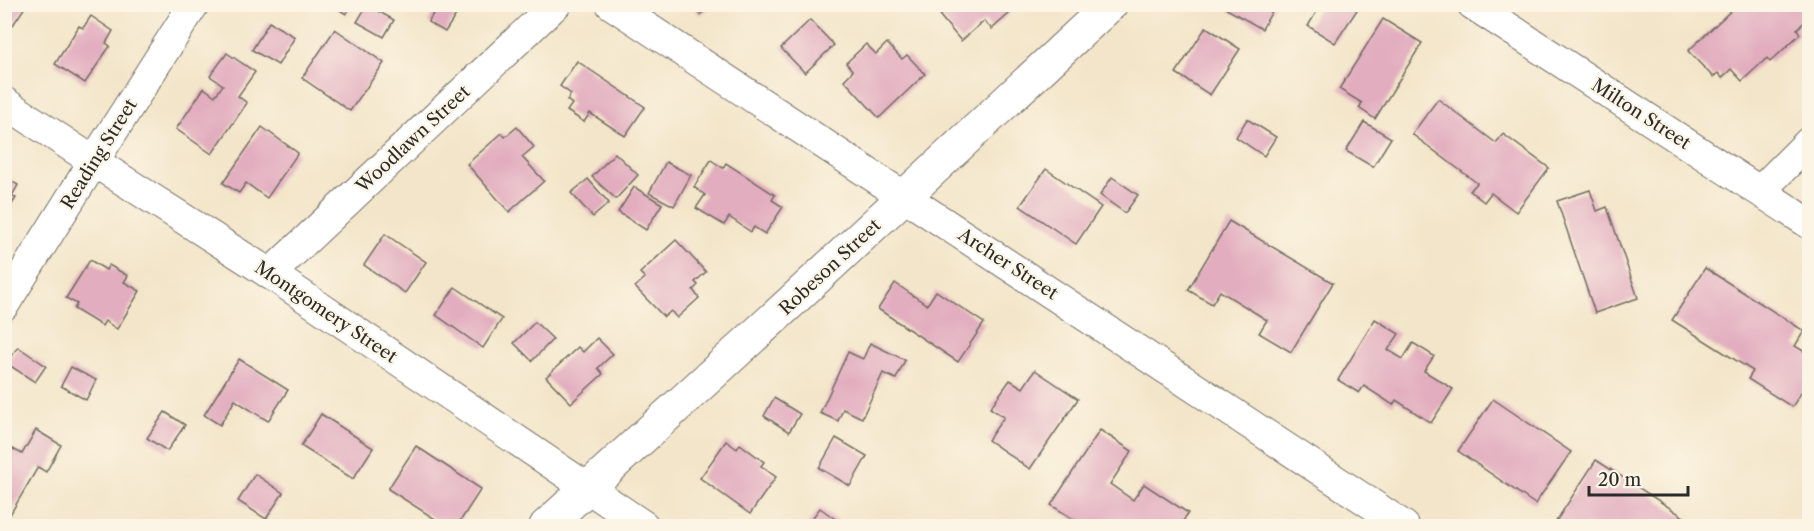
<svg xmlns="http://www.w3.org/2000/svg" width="1814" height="531" font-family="'Libre Caslon Text',serif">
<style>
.building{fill:#e2adbf}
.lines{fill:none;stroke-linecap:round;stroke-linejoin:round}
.minor-casing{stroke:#716c62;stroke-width:32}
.secondary-casing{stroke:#716c62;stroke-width:35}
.minor{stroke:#fff;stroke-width:30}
.secondary{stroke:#fff;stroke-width:33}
.labels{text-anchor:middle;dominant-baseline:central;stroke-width:4.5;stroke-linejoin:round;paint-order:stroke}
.street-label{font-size:18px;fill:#2b2b2b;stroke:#fcf5e5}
</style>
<rect width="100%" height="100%" fill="#fcf5e5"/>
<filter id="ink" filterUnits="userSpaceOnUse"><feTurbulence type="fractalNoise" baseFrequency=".0167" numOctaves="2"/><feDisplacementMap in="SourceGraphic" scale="12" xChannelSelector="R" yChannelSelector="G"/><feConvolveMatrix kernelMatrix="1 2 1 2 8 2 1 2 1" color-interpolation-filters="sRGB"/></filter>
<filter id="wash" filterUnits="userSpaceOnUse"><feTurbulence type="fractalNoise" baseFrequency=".008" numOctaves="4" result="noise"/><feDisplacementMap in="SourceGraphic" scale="24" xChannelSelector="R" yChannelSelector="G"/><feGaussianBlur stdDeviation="1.35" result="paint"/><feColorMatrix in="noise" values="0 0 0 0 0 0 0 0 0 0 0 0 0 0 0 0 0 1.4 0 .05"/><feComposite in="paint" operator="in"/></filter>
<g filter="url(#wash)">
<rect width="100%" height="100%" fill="#f3e5c9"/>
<g id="blocks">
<g class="building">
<path d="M4,4H27L13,25L4,19Z"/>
<path d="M330,4H352L346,14Z"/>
<path d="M418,4H463L445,32L428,22L433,14Z"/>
<path d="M691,4H712L700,15Z"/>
<path d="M963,4H1020L992,29L984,21L961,41L940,16L952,5L956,10Z"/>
<path d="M1225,4H1276L1262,29L1223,7Z"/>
<path d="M1321,4H1349L1357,10L1335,43L1308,26Z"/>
<path d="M1738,4H1810V17L1797,29L1800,34L1770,62L1767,58L1742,81L1731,69L1722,78L1718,73L1713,77L1688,51Z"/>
<path d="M367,5L394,20L384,37L357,22Z"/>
<path d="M91,16L113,31L106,43L110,46L85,83L55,64L79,26L83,28Z"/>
<path d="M1383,19L1422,43L1375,119L1359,108L1362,103L1339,89Z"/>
<path d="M810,20L834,45L805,73L781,48Z"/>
<path d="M269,22L295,37L278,65L252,50Z"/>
<path d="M1206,27L1240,49L1210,95L1176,73Z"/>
<path d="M335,29L384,63L350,111L302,78Z"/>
<path d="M887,43L902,59L907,55L925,74L879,118L844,80L853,71L846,63L866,44L876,54Z"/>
<path d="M227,53L255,72L238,96L247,103L212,154L176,129L204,88L215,96L223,85L210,76Z"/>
<path d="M577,61L645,107L625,136L590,113L584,122L567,111L572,104L567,100L571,94L560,86Z"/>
<path d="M1438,99L1496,143L1503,134L1549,168L1516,212L1491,193L1484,202L1470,191L1477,183L1412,134Z"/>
<path d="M1247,119L1276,137L1264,156L1236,137Z"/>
<path d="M1364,122L1391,138L1373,167L1346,151Z"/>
<path d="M262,127L298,153L267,198L246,183L239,193L223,183Z"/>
<path d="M517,127L534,147L522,157L544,181L509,212L467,164L502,133L505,137Z"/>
<path d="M615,153L638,175L616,199L592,177Z"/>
<path d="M711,160L723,168L726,163L775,195L772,200L783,207L765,234L754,227L751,232L729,217L724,225L696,208L705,195L694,187Z"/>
<path d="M666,162L691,175L674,206L649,193Z"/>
<path d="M1046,169L1101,207L1076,244L1020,206Z"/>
<path d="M4,177L18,185L12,196L16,198L4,216Z"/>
<path d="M1112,177L1138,195L1125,213L1100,195Z"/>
<path d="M588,179L609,203L593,217L571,193Z"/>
<path d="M634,187L662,204L646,230L618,212Z"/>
<path d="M1590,190L1597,211L1607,207L1638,298L1595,313L1557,201Z"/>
<path d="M1229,221L1333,283L1291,352L1259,333L1267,320L1220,291L1212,304L1188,290Z"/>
<path d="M385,234L426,262L405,293L364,265Z"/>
<path d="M676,240L706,272L695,282L698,285L693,290L699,298L677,318L671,311L664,317L635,287L645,278L640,273Z"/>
<path d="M90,260L106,270L109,265L128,276L124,282L140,291L117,329L105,321L102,326L74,309L77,304L66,298Z"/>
<path d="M1705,268L1804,331L1795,346L1810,355V379L1792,407L1748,379L1753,371L1672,320Z"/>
<path d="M895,283L927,305L936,291L984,323L958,362L878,309Z"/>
<path d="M455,287L502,319L483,348L436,315Z"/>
<path d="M1375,319L1399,334L1388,350L1403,359L1413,343L1434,356L1424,371L1453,389L1431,423L1396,400L1393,405L1364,386L1359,393L1338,380Z"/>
<path d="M535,322L553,339L532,361L514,343Z"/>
<path d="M597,338L613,354L598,368L603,374L571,403L546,377L578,347L583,352Z"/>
<path d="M870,343L905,360L896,379L883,373L862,418L843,409L838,421L820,413L848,352L863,359Z"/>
<path d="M18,347L46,366L35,382L6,363Z"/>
<path d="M239,359L288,390L268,421L235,400L220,425L204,415Z"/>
<path d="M71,367L96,380L86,400L61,386Z"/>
<path d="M1035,370L1078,399L1030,469L988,440L1004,417L990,408L1010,380L1023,388Z"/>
<path d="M774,398L800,414L789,432L764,416Z"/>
<path d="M1493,399L1571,452L1535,504L1458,451Z"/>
<path d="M165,412L185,425L167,451L147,438Z"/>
<path d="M321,414L373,448L353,479L301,446Z"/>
<path d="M36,430L61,445L46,472L38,467L8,518L4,516V444L22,454Z"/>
<path d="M1100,430L1132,451L1110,484L1133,500L1144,484L1188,513L1180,526H1084L1051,505Z"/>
<path d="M836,438L867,456L850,486L819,468Z"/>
<path d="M726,441L737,449L740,444L764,462L761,466L776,477L750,514L700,478Z"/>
<path d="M416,446L481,489L457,526H446L388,489Z"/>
<path d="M1596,460L1690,521L1687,526H1553Z"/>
<path d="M255,474L283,493L266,519L238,501Z"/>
<path d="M820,508L845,526H806Z"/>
</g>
</g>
</g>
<g filter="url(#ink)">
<use href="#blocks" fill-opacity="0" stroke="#716c62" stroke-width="1.5"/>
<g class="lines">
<g class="minor-casing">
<g id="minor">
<path d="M611,4L1259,430L1376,507L1404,526"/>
<path d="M1472,4L1810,224"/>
<path d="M4,102L93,161L278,279L644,526"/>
<path d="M1760,191L1810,141"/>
<path d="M270,274L556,4"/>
<path d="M4,305L99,153L194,4"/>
</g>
</g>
<g class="secondary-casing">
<path id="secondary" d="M546,526L790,303L1111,4"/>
</g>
<use href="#minor" class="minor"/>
<use href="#secondary" class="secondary"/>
</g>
</g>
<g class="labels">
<g class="street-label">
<text transform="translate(1641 114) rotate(33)">Milton Street</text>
<text transform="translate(413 139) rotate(-43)">Woodlawn Street</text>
<text transform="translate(99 154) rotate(-58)">Reading Street</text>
<text transform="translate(1008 264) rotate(33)">Archer Street</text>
<text transform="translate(830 267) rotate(-43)">Robeson Street</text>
<text transform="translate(326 312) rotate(34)">Montgomery Street</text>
</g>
</g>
<rect width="1814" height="531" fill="none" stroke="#fcf5e5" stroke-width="24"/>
<path d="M1589 486v9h99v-9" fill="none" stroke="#2b2b2b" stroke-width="3"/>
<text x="1598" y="486" font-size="18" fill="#2b2b2b" stroke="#fcf5e5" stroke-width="4.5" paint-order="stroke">20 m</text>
</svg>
